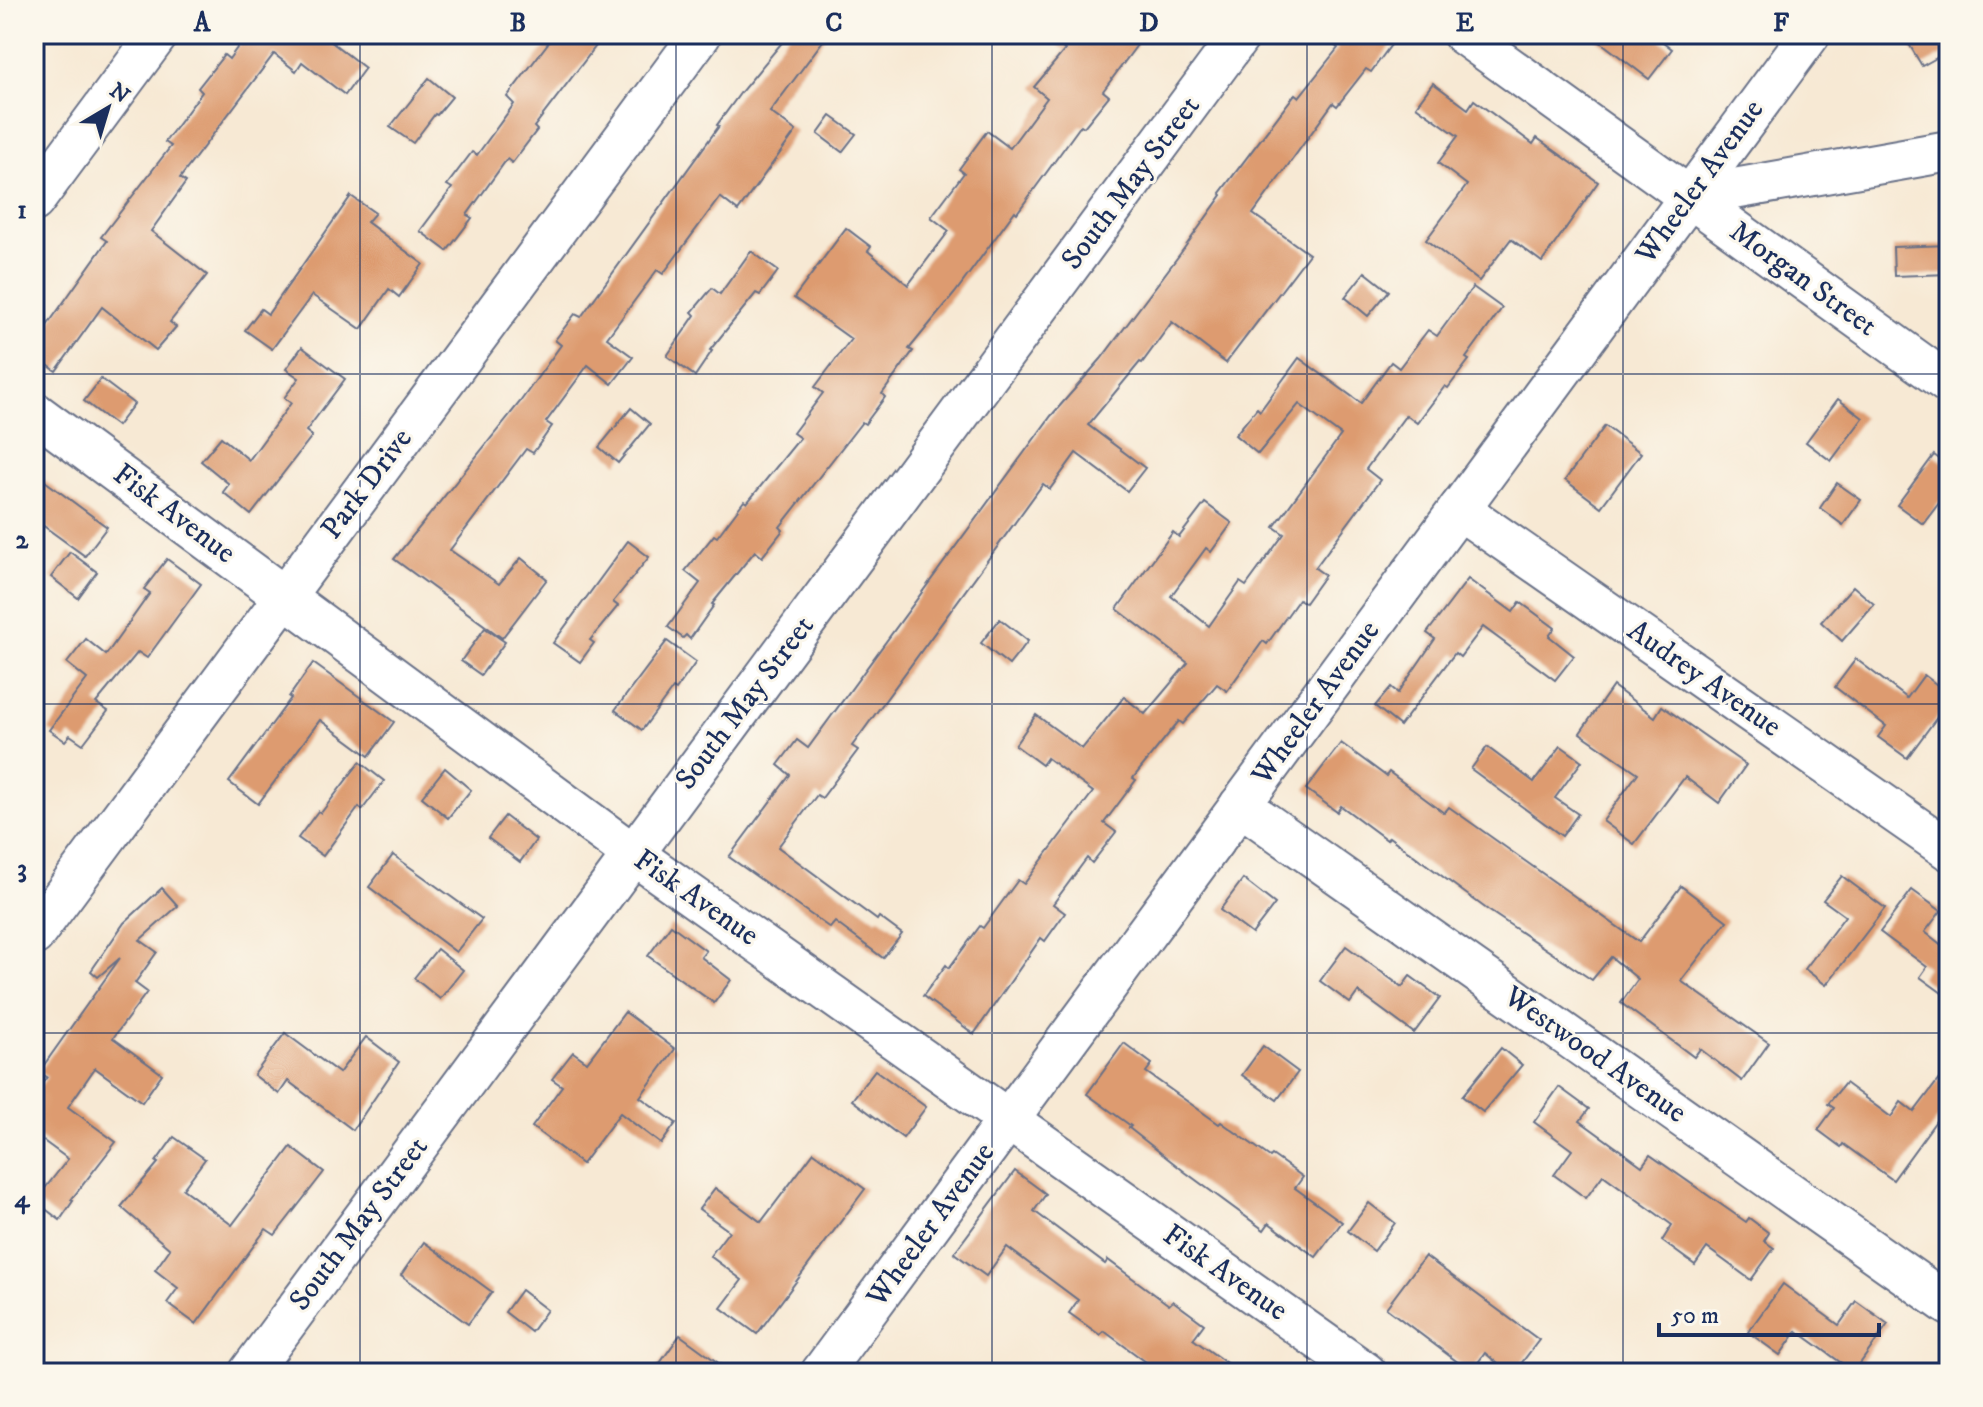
<svg xmlns="http://www.w3.org/2000/svg" width="1983" height="1407" font-family="'IM FELL DW Pica',serif">
<style>
.building{fill:#dd9b6f}
.lines{fill:none;stroke-linecap:round;stroke-linejoin:round}
.minor-casing{stroke:#687087;stroke-width:44}
.minor{stroke:#fff;stroke-width:40}
.grid{fill:none;stroke:#1b2f5e;stroke-width:2;stroke-opacity:0.55}
.labels{text-anchor:middle;dominant-baseline:central;stroke-width:6;stroke-linejoin:round;paint-order:stroke}
.street-label{font-size:30px;fill:#1b2f5e;stroke:#fbf7ec}
.neatline{fill:none;stroke:#1b2f5e;stroke-width:3}
.grid-label{font-size:26px;text-anchor:middle;font-weight:bold;fill:#1b2f5e}
</style>
<rect width="100%" height="100%" fill="#fbf7ec"/>
<filter id="ink" filterUnits="userSpaceOnUse"><feTurbulence type="fractalNoise" baseFrequency=".0125" numOctaves="2"/><feDisplacementMap in="SourceGraphic" scale="16" xChannelSelector="R" yChannelSelector="G"/><feConvolveMatrix kernelMatrix="1 2 1 2 8 2 1 2 1" color-interpolation-filters="sRGB"/></filter>
<filter id="wash" filterUnits="userSpaceOnUse"><feTurbulence type="fractalNoise" baseFrequency=".006" numOctaves="4" result="noise"/><feDisplacementMap in="SourceGraphic" scale="32" xChannelSelector="R" yChannelSelector="G"/><feGaussianBlur stdDeviation="1.8" result="paint"/><feColorMatrix in="noise" values="0 0 0 0 0 0 0 0 0 0 0 0 0 0 0 0 0 1.4 0 .05"/><feComposite in="paint" operator="in"/></filter>
<g filter="url(#wash)">
<rect width="100%" height="100%" fill="#f7e9d4"/>
<g id="blocks">
<g class="building">
<path d="M247,34H321L365,68L345,95L302,62L296,71L274,54L180,178L186,182L151,231L207,275L170,322L176,327L156,350L102,307L56,371L34,355V344L107,241L101,237L171,146L165,142L202,92L198,88L224,55L229,59Z"/>
<path d="M555,34H605L534,127L537,130L512,163L507,159L467,215L472,218L447,251L420,231L452,188L447,185L472,152L477,155L514,104L507,97Z"/>
<path d="M789,34H828L770,112L796,131L738,211L720,197L663,274L657,270L607,338L633,357L612,384L588,365L546,422L552,426L533,453L526,449L450,550L499,584L521,558L547,579L502,638L394,559L520,402L561,345L555,340L575,314L581,317L719,126L717,125L741,92Z"/>
<path d="M1043,34H1122L1137,45L1103,91L1109,96L1084,127L1081,125L1017,213L1015,211L955,293L909,349L913,351L882,394L885,397L865,424L862,422L780,527L783,530L762,557L755,551L712,604L714,605L690,639L686,635L683,638L668,627L700,583L685,571L714,535L717,537L744,501L747,503L800,438L793,433L823,393L815,387L851,339L794,298L846,228L871,247L868,251L908,285L949,231L931,217L964,173L959,169L987,131L1010,148L1047,98L1034,87L1065,50Z"/>
<path d="M1319,34H1399L1371,72L1366,69L1337,106L1333,103L1253,214L1309,254L1226,363L1172,322L1142,363L1140,362L1088,425L1145,468L1127,491L1076,453L1050,489L1043,484L852,746L858,750L822,798L817,795L778,847L877,920L879,917L902,934L883,958L835,922L830,928L729,857L790,775L778,765L797,740L808,748L1051,416L1101,359L1180,254L1222,195L1220,193L1295,94L1299,97L1338,48Z"/>
<path d="M1590,34H1653L1672,49L1649,79Z"/>
<path d="M1903,34H1949V51L1922,66Z"/>
<path d="M429,78L452,97L437,115L435,114L413,143L390,127Z"/>
<path d="M1433,83L1468,109L1474,100L1533,144L1537,138L1598,182L1542,262L1511,239L1479,281L1426,240L1467,185L1438,163L1458,136L1416,106Z"/>
<path d="M831,116L856,134L842,152L818,134Z"/>
<path d="M351,196L375,213L367,222L423,264L399,297L389,289L361,329L312,295L272,349L245,330L261,309L268,314Z"/>
<path d="M1949,245V274L1894,276L1893,247Z"/>
<path d="M751,251L778,271L760,295L756,293L710,350L712,351L695,376L667,356L695,315L692,312L712,288L720,294Z"/>
<path d="M1365,272L1389,291L1368,316L1345,297Z"/>
<path d="M1473,287L1502,308L1466,358L1469,360L1448,388L1445,386L1417,423L1406,415L1366,469L1380,480L1315,568L1325,575L1305,603L1299,599L1267,644L1263,641L1227,691L1217,684L1183,724L1179,721L1133,778L1136,780L1104,823L1116,832L1092,863L1087,858L1053,904L1065,913L1045,941L1041,938L974,1034L923,996L946,965L949,968L980,926L983,928L1018,880L1024,884L1093,792L1047,758L1042,765L1015,745L1036,715L1082,749L1124,697L1145,714L1188,663L1117,609L1173,532L1179,537L1205,503L1232,523L1211,552L1206,548L1171,596L1209,626L1240,582L1246,586L1284,534L1274,527L1341,435L1299,404L1258,454L1235,435L1257,408L1260,411L1299,358L1361,403L1391,362L1399,368L1428,330L1437,336Z"/>
<path d="M302,347L345,379L306,431L312,436L251,515L223,492L229,484L201,461L221,437L249,460L291,403L284,398L299,378L286,369Z"/>
<path d="M101,379L134,404L117,426L84,401Z"/>
<path d="M1838,399L1863,418L1831,461L1806,442Z"/>
<path d="M631,408L650,424L618,463L599,447Z"/>
<path d="M1605,426L1641,453L1601,507L1565,480Z"/>
<path d="M1934,455L1949,466V490L1923,524L1897,505Z"/>
<path d="M34,473L107,527L85,556L34,519Z"/>
<path d="M1837,483L1861,500L1843,525L1820,508Z"/>
<path d="M628,541L649,557L613,602L618,606L590,640L594,643L580,662L553,643Z"/>
<path d="M70,552L97,572L78,598L51,577Z"/>
<path d="M167,559L201,584L147,658L138,652L96,703L108,711L83,744L70,735L65,741L49,730L87,679L67,663L86,639L106,655L150,593L144,589Z"/>
<path d="M1468,579L1513,612L1520,602L1555,628L1549,636L1574,656L1555,680L1483,627L1460,657L1455,653L1400,726L1375,706L1391,687L1398,693L1435,639L1427,633Z"/>
<path d="M1853,586L1874,604L1842,641L1821,622Z"/>
<path d="M1000,619L1028,641L1009,665L981,643Z"/>
<path d="M485,628L505,642L481,675L461,661Z"/>
<path d="M667,641L696,662L676,690L673,688L642,730L615,710Z"/>
<path d="M1856,659L1907,698L1924,675L1949,694V701L1907,758L1878,737L1886,726L1835,687Z"/>
<path d="M313,663L394,722L369,756L320,720L258,804L229,782L291,698L289,697Z"/>
<path d="M1613,686L1655,717L1662,706L1746,765L1719,803L1685,777L1634,844L1603,821L1638,773L1580,733Z"/>
<path d="M1341,743L1386,776L1389,772L1444,813L1449,807L1639,942L1681,886L1727,921L1681,981L1769,1043L1742,1081L1700,1049L1694,1057L1621,1003L1638,979L1611,957L1592,980L1488,910L1389,837L1387,840L1341,806L1337,812L1306,789Z"/>
<path d="M1561,746L1582,761L1555,798L1578,814L1562,836L1471,769L1487,747L1534,782Z"/>
<path d="M360,762L384,781L362,810L359,807L323,856L298,838L318,811L321,813Z"/>
<path d="M445,768L471,790L448,818L422,797Z"/>
<path d="M505,816L536,840L520,862L488,838Z"/>
<path d="M393,855L482,919L456,952L369,887Z"/>
<path d="M1842,876L1885,908L1826,985L1805,969L1845,916L1823,900Z"/>
<path d="M1243,879L1275,904L1252,934L1220,910Z"/>
<path d="M162,888L178,906L140,940L157,952L135,983L147,992L113,1038L162,1074L142,1102L95,1068L68,1107L116,1142L71,1200L73,1201L60,1220L35,1201L68,1159L34,1134V1094L47,1077L39,1072L120,958L98,977L91,971L124,923Z"/>
<path d="M1912,890L1941,911L1925,932L1943,946L1949,938V998L1920,977L1927,967L1880,932Z"/>
<path d="M671,925L706,951L701,957L731,980L714,1003L648,956Z"/>
<path d="M1346,946L1402,987L1410,976L1440,998L1414,1033L1358,992L1350,1003L1320,981Z"/>
<path d="M437,949L463,970L440,999L414,978Z"/>
<path d="M625,1012L675,1049L640,1097L676,1123L661,1144L620,1113L582,1164L532,1127L562,1086L552,1079L573,1052L587,1062Z"/>
<path d="M285,1033L339,1073L366,1037L399,1062L353,1130L288,1081L279,1094L254,1075Z"/>
<path d="M1124,1043L1152,1064L1146,1072L1219,1124L1221,1122L1270,1157L1272,1155L1303,1177L1295,1188L1342,1222L1316,1257L1269,1223L1264,1230L1185,1172L1129,1128L1131,1126L1087,1094Z"/>
<path d="M1263,1046L1298,1072L1277,1100L1242,1075Z"/>
<path d="M1501,1048L1522,1065L1483,1112L1462,1096Z"/>
<path d="M1949,1066V1103L1893,1180L1843,1144L1841,1147L1818,1130L1834,1108L1828,1104L1845,1083L1891,1117L1901,1102L1914,1112Z"/>
<path d="M875,1070L926,1107L903,1138L852,1100Z"/>
<path d="M1559,1087L1589,1109L1580,1121L1642,1166L1650,1155L1746,1222L1749,1218L1769,1233L1764,1241L1774,1248L1751,1280L1707,1248L1695,1265L1662,1241L1672,1225L1603,1175L1586,1198L1554,1175L1572,1150L1534,1122Z"/>
<path d="M174,1137L205,1159L183,1189L232,1225L291,1147L324,1172L275,1235L266,1229L196,1324L167,1303L178,1288L155,1270L170,1249L121,1207L158,1163L156,1162Z"/>
<path d="M814,1152L865,1189L757,1334L721,1308L742,1280L710,1256L729,1231L699,1209L715,1188L761,1222Z"/>
<path d="M1015,1171L1046,1194L1034,1211L1105,1264L1108,1260L1169,1305L1173,1301L1204,1324L1193,1339L1240,1373H1161L1104,1331L1100,1335L1069,1313L1078,1300L1007,1247L986,1276L954,1253Z"/>
<path d="M1369,1203L1395,1223L1374,1251L1348,1231Z"/>
<path d="M424,1242L492,1292L468,1324L401,1275Z"/>
<path d="M1425,1256L1539,1340L1514,1373H1509L1485,1353L1471,1372L1386,1308Z"/>
<path d="M1783,1284L1839,1325L1856,1301L1888,1324L1854,1372L1797,1331L1780,1355L1748,1332Z"/>
<path d="M521,1290L547,1310L531,1332L505,1312Z"/>
<path d="M680,1335L732,1373H653Z"/>
</g>
</g>
</g>
<g filter="url(#ink)">
<use href="#blocks" fill-opacity="0" stroke="#687087" stroke-width="2"/>
<g class="lines">
<g class="minor-casing">
<g id="minor">
<path d="M1463,34L1949,384"/>
<path d="M1689,197L1949,151"/>
<path d="M34,201L158,34"/>
<path d="M34,412L633,854L1366,1373"/>
<path d="M1459,509L1949,850"/>
<path d="M1240,805L1949,1305"/>
<path d="M34,935L701,34"/>
<path d="M249,1373L1241,34"/>
<path d="M821,1373L1810,34"/>
</g>
</g>
<use href="#minor" class="minor"/>
</g>
</g>
<path class="grid" d="M360,34V1373M676,34V1373M992,34V1373M1307,34V1373M1623,34V1373M34,374H1949M34,704H1949M34,1033H1949"/>
<g class="labels">
<g class="street-label">
<text transform="translate(1700 182) rotate(-54)">Wheeler Avenue</text>
<text transform="translate(1131 183) rotate(-53)">South May Street</text>
<text transform="translate(1803 279) rotate(36)">Morgan Street</text>
<text transform="translate(367 484) rotate(-53)">Park Drive</text>
<text transform="translate(174 514) rotate(37)">Fisk Avenue</text>
<text transform="translate(1704 679) rotate(35)">Audrey Avenue</text>
<text transform="translate(745 703) rotate(-53)">South May Street</text>
<text transform="translate(1316 703) rotate(-54)">Wheeler Avenue</text>
<text transform="translate(696 898) rotate(35)">Fisk Avenue</text>
<text transform="translate(1595 1055) rotate(35)">Westwood Avenue</text>
<text transform="translate(359 1224) rotate(-53)">South May Street</text>
<text transform="translate(931 1225) rotate(-54)">Wheeler Avenue</text>
<text transform="translate(1225 1273) rotate(35)">Fisk Avenue</text>
</g>
</g>
<rect width="1983" height="1407" fill="none" stroke="#fbf7ec" stroke-width="88"/>
<g transform="translate(108 108) rotate(38)" stroke="#fbf7ec" stroke-width="6" paint-order="stroke">
<path d="M0-6L14 30L0 20L-14 30Z" fill="#1b2f5e"/>
<text y="-12" font-size="22" font-weight="bold" text-anchor="middle" fill="#1b2f5e">N</text>
</g>
<path d="M1659 1323v12h220v-12" fill="none" stroke="#1b2f5e" stroke-width="4"/>
<text x="1671" y="1323" font-size="24" fill="#1b2f5e" stroke="#fbf7ec" stroke-width="6" paint-order="stroke">50 m</text>
<rect x="44" y="44" width="1895" height="1319" class="neatline"/>
<g class="grid-label">
<text x="202" y="31">A</text>
<text x="518" y="31">B</text>
<text x="834" y="31">C</text>
<text x="1149" y="31">D</text>
<text x="1465" y="31">E</text>
<text x="1781" y="31">F</text>
<text x="22" y="218">1</text>
<text x="22" y="548">2</text>
<text x="22" y="877">3</text>
<text x="22" y="1207">4</text>
</g>
</svg>
